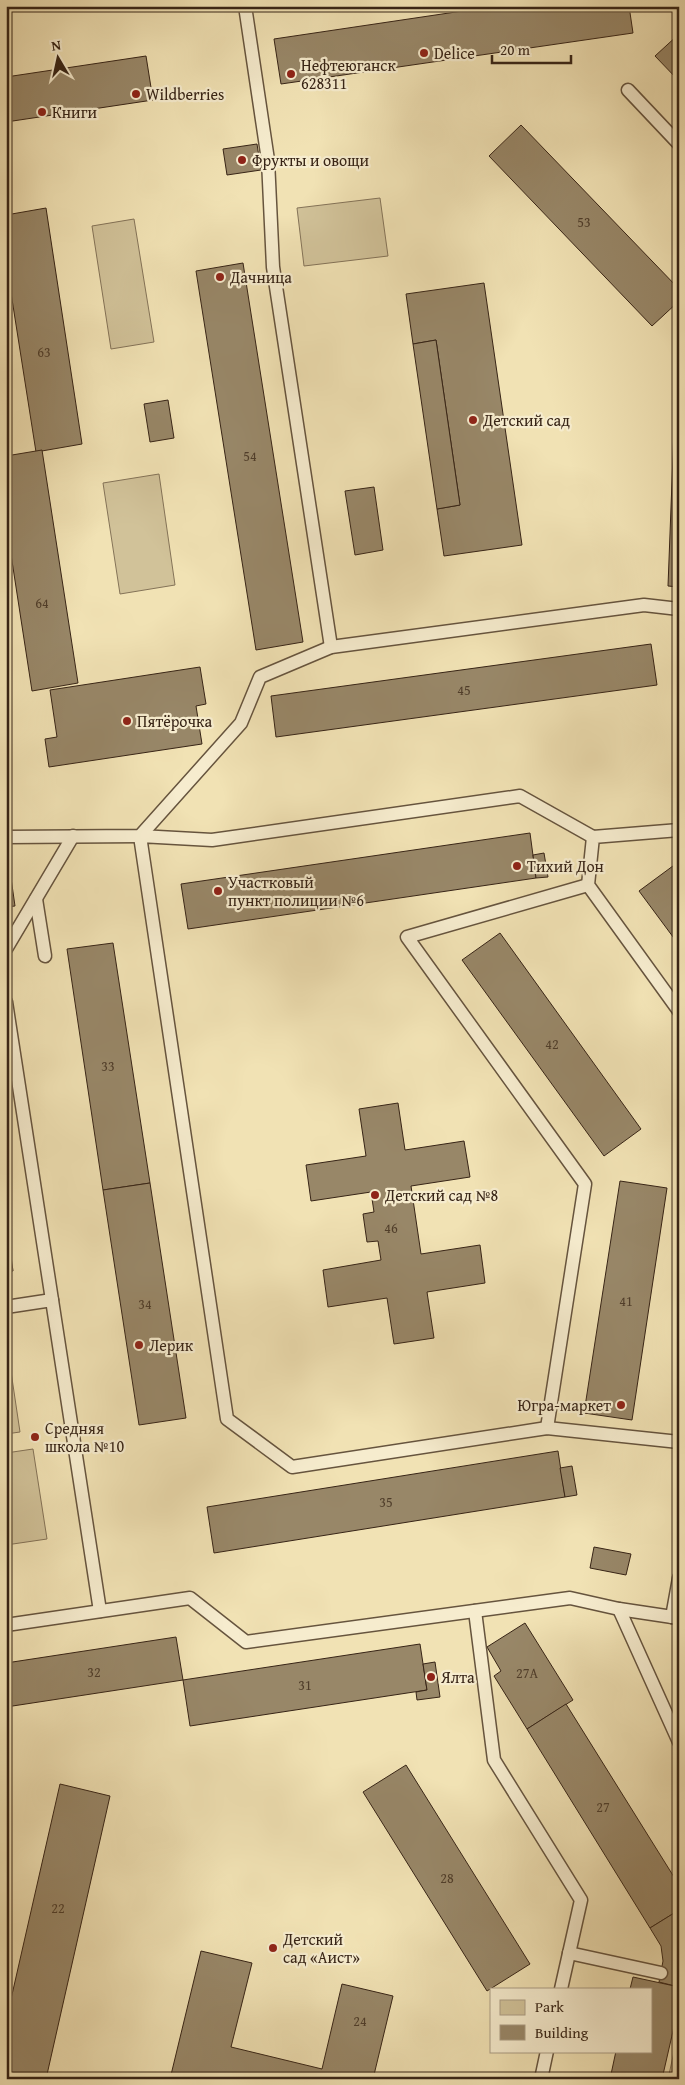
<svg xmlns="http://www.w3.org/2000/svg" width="685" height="2085" font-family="'Gentium Book Plus',serif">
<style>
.green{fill:#d1c299;stroke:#847358}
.building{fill:#988768;stroke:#372416}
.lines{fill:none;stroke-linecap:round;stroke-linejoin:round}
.service-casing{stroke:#66543e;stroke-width:15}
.service{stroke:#f6ecce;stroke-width:12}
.poi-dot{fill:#8f2418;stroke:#f6ecce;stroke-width:2}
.labels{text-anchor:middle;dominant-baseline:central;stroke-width:4.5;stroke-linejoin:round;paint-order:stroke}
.number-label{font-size:14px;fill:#4f3d2a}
.poi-label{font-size:16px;fill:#372416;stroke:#f6ecce;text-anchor:start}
</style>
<rect width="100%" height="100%" fill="#f1e2b4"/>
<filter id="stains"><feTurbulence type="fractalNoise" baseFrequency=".004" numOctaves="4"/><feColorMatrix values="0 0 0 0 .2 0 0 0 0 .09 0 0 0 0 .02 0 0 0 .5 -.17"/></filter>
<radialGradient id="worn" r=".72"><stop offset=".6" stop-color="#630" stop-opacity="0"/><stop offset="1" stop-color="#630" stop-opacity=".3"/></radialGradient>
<g class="green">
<path d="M380,198L388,256L304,266L297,208Z"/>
<path d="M134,219L154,342L111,349L92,226Z"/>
<path d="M159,474L175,585L120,594L103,483Z"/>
<path d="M6,1365H10L20,1432L6,1434Z"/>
<path d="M33,1449L47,1539L6,1545V1453Z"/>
<path d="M679,2029V2079H668Z"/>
</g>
<g class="building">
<path d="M496,6H629L633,33L281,84L274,39Z"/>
<path d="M679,34V81L655,56Z"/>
<path d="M146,56L153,100L6,122V77Z"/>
<path d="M521,125L679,289V301L652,326L489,156Z"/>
<path d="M257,144L261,170L227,175L223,149Z"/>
<path d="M46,208L82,444L36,452L6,261V215Z"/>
<path d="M243,263L303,642L256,650L196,271Z"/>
<path d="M484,283L522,545L444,556L437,509L460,505L436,340L413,344L406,294Z"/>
<path d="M436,340L460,505L437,509L413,344Z"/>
<path d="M677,351H679V587L668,586Z"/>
<path d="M168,400L174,438L150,442L144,404Z"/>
<path d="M42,450L78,683L32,691L6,522V456Z"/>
<path d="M374,487L383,550L355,555L345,491Z"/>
<path d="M651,644L657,685L276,737L271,696Z"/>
<path d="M200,667L206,704L196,706L202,744L49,767L45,739L57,737L50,690Z"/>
<path d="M530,833L536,878L188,929L181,884Z"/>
<path d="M544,853L548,877L536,878L533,855Z"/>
<path d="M677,863L679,865V945L639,891Z"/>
<path d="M6,864H9L15,906L6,907Z"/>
<path d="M500,933L641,1129L604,1156L462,960Z"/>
<path d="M113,943L150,1183L103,1190L67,949Z"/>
<path d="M398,1103L405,1150L464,1141L470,1177L411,1186L421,1254L480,1245L485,1283L427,1292L434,1338L394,1344L387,1298L328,1307L323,1270L381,1260L378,1241L367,1242L363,1214L374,1212L371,1192L311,1201L306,1165L366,1156L359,1109Z"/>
<path d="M620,1181L667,1188L632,1420L584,1413Z"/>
<path d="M150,1183L186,1418L139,1425L103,1190Z"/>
<path d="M6,1221L13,1271L6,1272Z"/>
<path d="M558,1451L565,1497L214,1553L207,1507Z"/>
<path d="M572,1466L577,1495L565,1497L560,1468Z"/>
<path d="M594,1547L631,1554L626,1575L590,1568Z"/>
<path d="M525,1623L573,1700L527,1729L494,1676L501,1671L487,1647Z"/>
<path d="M176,1637L183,1680L6,1707V1663Z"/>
<path d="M420,1644L427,1690L190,1726L183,1680Z"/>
<path d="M435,1662L440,1697L417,1700L416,1692L427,1690L423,1664Z"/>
<path d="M566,1704L679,1885V1910L650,1928L527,1729Z"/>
<path d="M406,1765L530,1964L487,1991L363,1792Z"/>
<path d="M60,1784L110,1796L46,2079H6V2021Z"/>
<path d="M679,1910V1987L659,1982L663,1961L661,1946L650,1928Z"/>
<path d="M201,1951L252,1963L231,2047L322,2069L342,1984L393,1996L373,2079H170Z"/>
<path d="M633,1977L679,1987V2005L662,2079H610L616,2051H651V1989H630Z"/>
</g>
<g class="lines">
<g class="service-casing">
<g id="service">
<path d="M245,6L268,160L273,267L331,647"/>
<path d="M628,90L679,144"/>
<path d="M679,830L593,837L588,885L679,1011"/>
<path d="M6,837L140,836L241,723L260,677L331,647L644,605L679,609"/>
<path d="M593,837L520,796L212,840L140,836L227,1419L292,1467L547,1428L679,1442"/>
<path d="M36,899L45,956"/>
<path d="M6,949L73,836"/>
<path d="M6,1002L100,1611"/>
<path d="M6,1307L52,1300"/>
<path d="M547,1428L585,1184L407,937L588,885"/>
<path d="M619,1609L679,1742"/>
<path d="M475,1611L494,1760L581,1900L561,1989"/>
<path d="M672,1617L679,1578"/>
<path d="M6,1625L190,1598L246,1642L570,1598L619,1609L679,1618"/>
<path d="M569,1953L661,1973"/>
<path d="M541,2079L547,2051"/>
</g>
</g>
<use href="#service" class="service"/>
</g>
<g class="poi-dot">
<circle cx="424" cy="53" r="5"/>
<circle cx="291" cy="74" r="5"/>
<circle cx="136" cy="94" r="5"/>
<circle cx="42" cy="112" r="5"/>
<circle cx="242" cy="160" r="5"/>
<circle cx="220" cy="277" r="5"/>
<circle cx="473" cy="420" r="5"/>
<circle cx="127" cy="721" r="5"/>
<circle cx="517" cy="866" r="5"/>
<circle cx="218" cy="891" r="5"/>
<circle cx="375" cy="1195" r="5"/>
<circle cx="139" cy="1345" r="5"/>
<circle cx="621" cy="1405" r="5"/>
<circle cx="35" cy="1437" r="5"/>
<circle cx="431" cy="1677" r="5"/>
<circle cx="273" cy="1948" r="5"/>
</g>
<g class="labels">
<g class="number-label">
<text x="584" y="222">53</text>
<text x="44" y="352">63</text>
<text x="250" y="456">54</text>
<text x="42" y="603">64</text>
<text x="464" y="690">45</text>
<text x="552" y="1044">42</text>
<text x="108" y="1066">33</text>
<text x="391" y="1228">46</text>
<text x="626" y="1301">41</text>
<text x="145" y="1304">34</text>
<text x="386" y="1502">35</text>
<text x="94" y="1672">32</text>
<text x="527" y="1673">27А</text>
<text x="305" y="1685">31</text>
<text x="603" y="1807">27</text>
<text x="447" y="1878">28</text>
<text x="58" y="1908">22</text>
<text x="360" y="2021">24</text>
</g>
<g class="poi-label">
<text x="434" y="53">Delice</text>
<text x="301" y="65">Нефтеюганск<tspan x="301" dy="18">628311</tspan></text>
<text x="146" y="94">Wildberries</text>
<text x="52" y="112">Книги</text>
<text x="252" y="160">Фрукты и овощи</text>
<text x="230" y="277">Дачница</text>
<text x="483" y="420">Детский сад</text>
<text x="137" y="721">Пятёрочка</text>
<text x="527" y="866">Тихий Дон</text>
<text x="228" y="882">Участковый<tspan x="228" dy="18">пункт полиции №6</tspan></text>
<text x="385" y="1195">Детский сад №8</text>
<text x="149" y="1345">Лерик</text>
<text x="611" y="1405" text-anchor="end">Югра-маркет</text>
<text x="45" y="1428">Средняя<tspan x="45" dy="18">школа №10</tspan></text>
<text x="441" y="1677">Ялта</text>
<text x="283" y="1939">Детский<tspan x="283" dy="18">сад «Аист»</tspan></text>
</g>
</g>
<rect width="685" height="2085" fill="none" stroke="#f1e2b4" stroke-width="25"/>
<rect x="8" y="8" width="670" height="2070" fill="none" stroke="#372416" stroke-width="2.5"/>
<rect x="12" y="12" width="660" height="2060" fill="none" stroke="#372416"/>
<rect x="490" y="1988" width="162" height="65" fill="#f6ecce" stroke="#aa9c84"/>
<rect x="500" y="2000" width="25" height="15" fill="#d1c299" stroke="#aa9c84"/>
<text x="535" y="2012" font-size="15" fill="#372416">Park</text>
<rect x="500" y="2025" width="25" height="15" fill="#988768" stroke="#aa9c84"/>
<text x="535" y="2038" font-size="15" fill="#372416">Building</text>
<g transform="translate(58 58) rotate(351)" stroke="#f6ecce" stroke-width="4" paint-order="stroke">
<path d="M0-4L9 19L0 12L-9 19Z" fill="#372416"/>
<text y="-8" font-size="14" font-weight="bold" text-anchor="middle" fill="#372416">N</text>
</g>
<path d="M492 55v8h79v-8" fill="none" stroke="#372416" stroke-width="2.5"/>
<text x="500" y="55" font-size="15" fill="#372416" stroke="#f6ecce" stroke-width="4" paint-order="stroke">20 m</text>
<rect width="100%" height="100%" filter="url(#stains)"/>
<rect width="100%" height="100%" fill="url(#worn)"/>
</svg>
